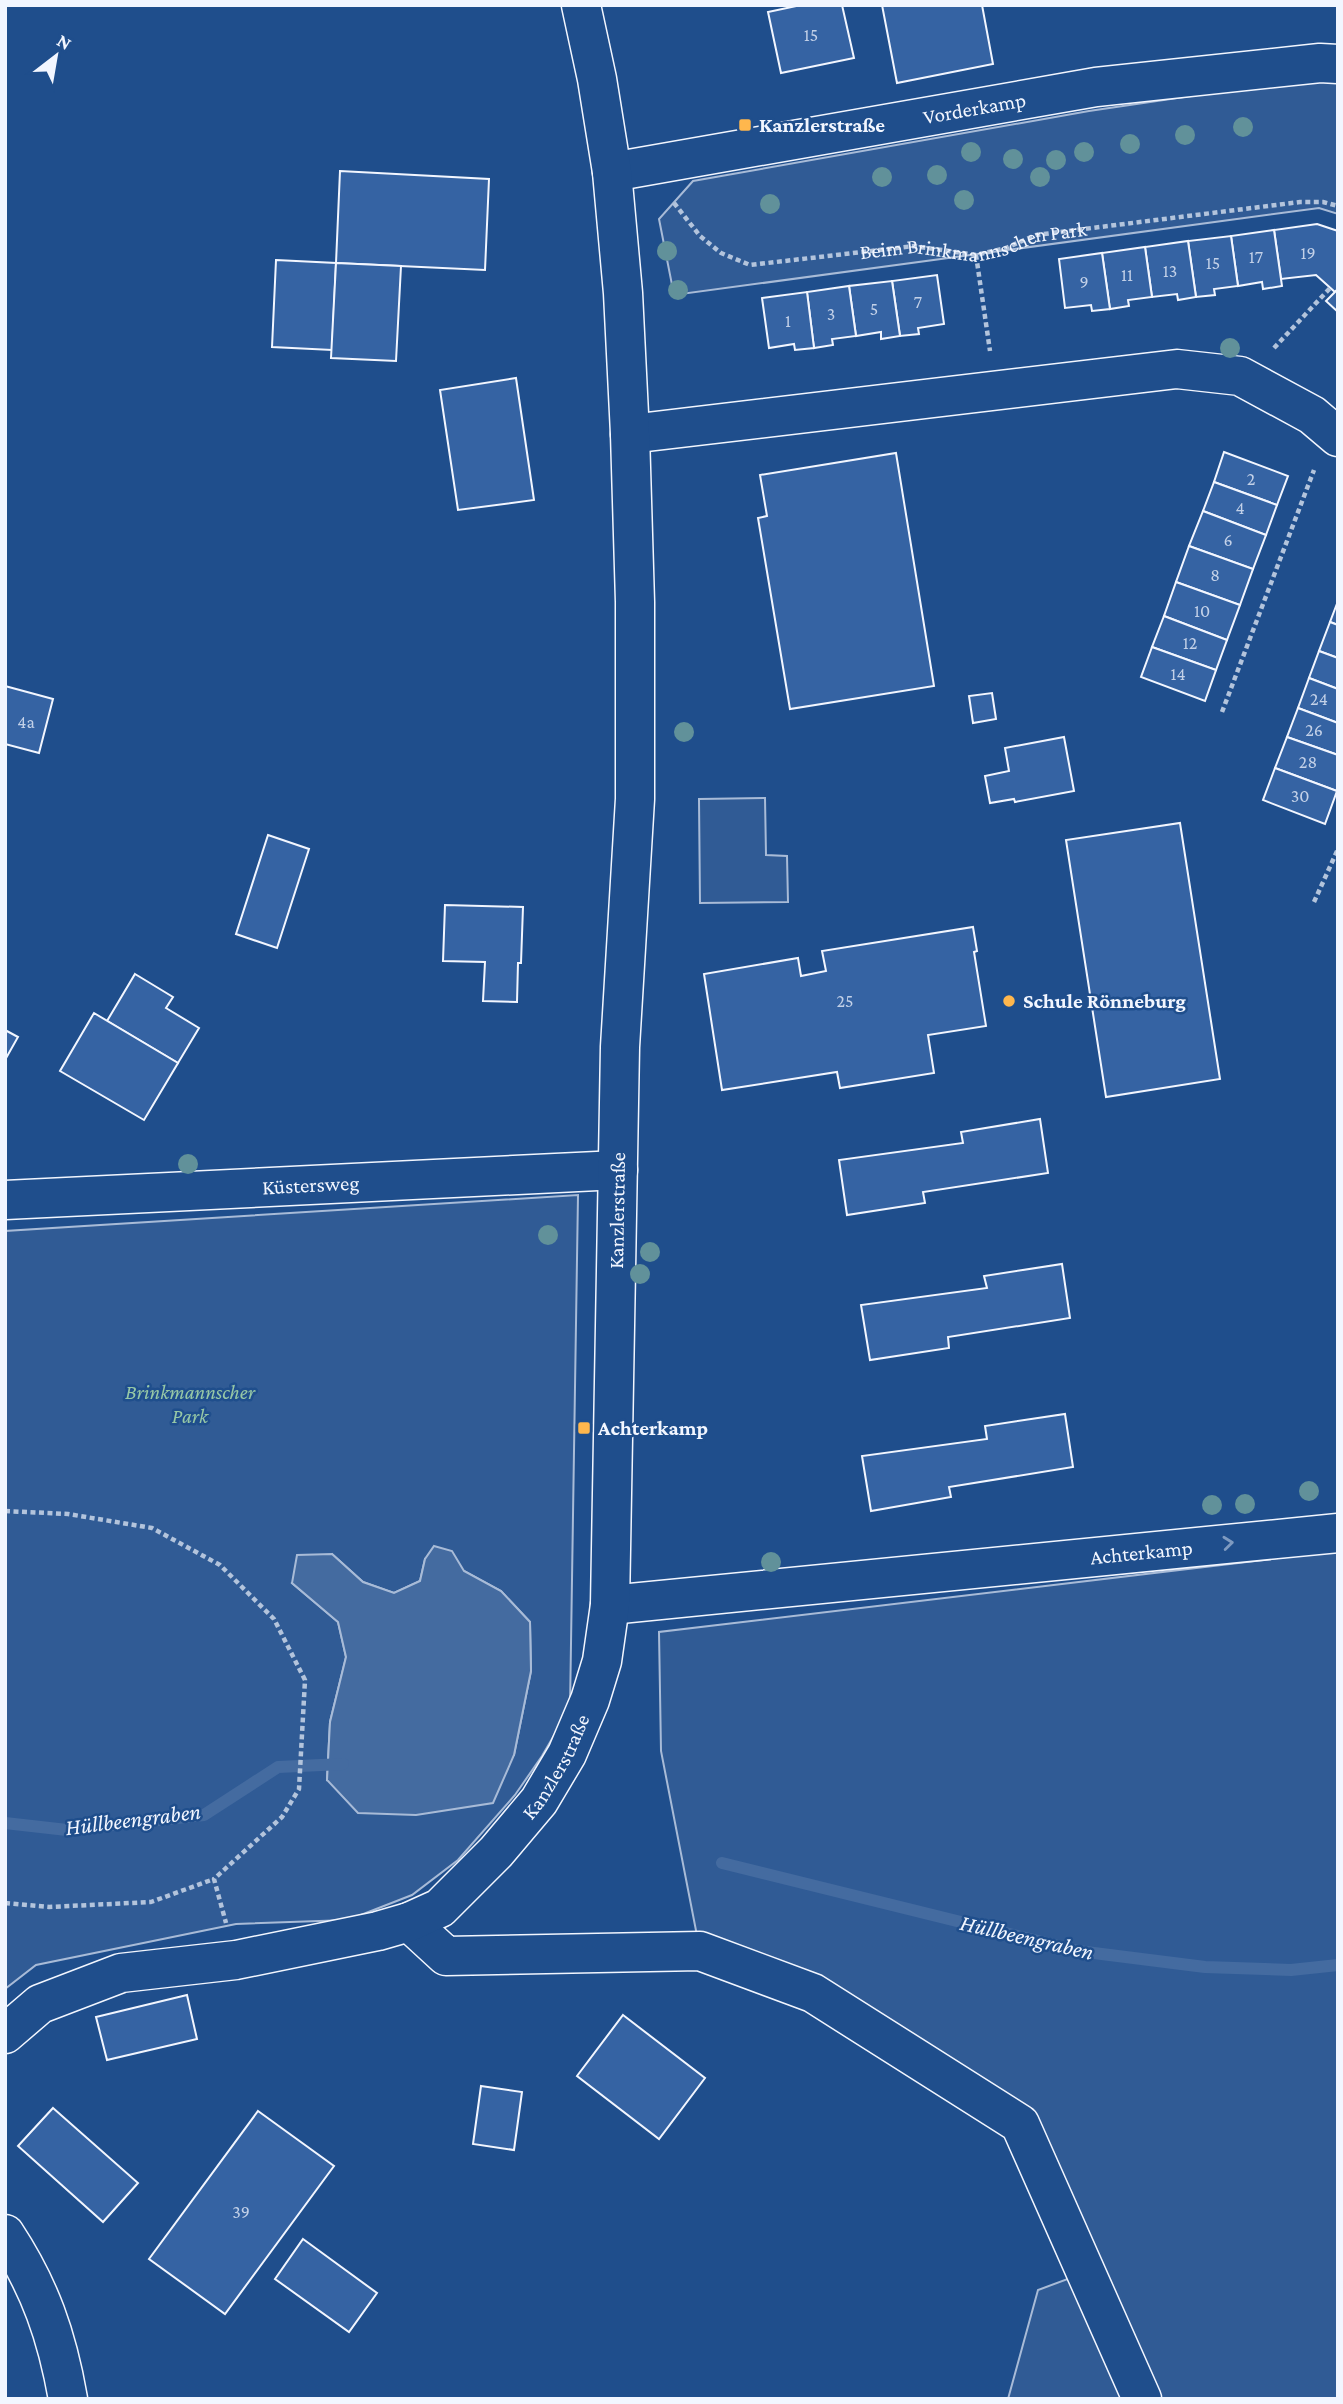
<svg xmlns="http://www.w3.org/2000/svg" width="1343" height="2404" font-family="'Crimson Pro',serif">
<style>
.built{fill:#305b95;stroke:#a8bbd7;stroke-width:2;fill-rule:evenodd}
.water{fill:#446ba0;stroke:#a8bbd7;stroke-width:2}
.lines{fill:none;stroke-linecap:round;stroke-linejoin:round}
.stream{stroke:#446ba0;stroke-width:12}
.building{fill:#3563a3;stroke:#f2f6ff;stroke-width:2}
.minor-casing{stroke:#f2f6ff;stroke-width:41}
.path{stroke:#b3c4dc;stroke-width:4.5;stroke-dasharray:5 3.5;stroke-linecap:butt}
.minor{stroke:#1f4e8c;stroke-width:38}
.tree{fill:#61919a}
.oneway{stroke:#7e9ac0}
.poi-dot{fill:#ffb74d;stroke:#1f4e8c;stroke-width:2.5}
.labels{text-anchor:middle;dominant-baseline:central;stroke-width:5;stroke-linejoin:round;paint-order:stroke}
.number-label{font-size:18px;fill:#c3d1e8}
.street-label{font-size:21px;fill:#f2f6ff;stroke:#1f4e8c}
.poi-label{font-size:21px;font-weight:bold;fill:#f2f6ff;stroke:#1f4e8c;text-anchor:start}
.park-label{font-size:21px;font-style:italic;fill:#97c8a6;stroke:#1f4e8c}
.water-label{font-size:23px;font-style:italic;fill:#f2f6ff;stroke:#1f4e8c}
</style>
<rect width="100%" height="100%" fill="#1f4e8c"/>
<g class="built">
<path d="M1320,80L1338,81V214L1319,208L674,295L659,219L693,181L1089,111L1218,92Z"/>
<path d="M765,798L766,855L787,856L788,902L700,903L699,799Z"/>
<path d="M578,1195L570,1708L542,1756L515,1795L458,1860L412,1895L348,1920L236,1924L36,1965L5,1989V1231ZM332,1554L363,1582L394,1593L420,1581L425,1559L464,1571L501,1591L530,1622L531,1671L514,1755L327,1780L330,1722L346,1657L338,1622L292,1583Z"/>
<path d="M1338,1551V2399H1008L1038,2290L1084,2273L1020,2125L700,1951L661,1751L659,1632Z"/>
</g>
<path class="water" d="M434,1546L452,1551L464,1571L501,1591L530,1622L531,1671L514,1755L493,1803L416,1815L358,1813L327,1780L330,1722L346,1657L338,1622L292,1583L297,1555L332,1554L363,1582L394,1593L420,1581L425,1559Z"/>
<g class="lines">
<g class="stream">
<path d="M5,1823L67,1830L204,1815L278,1767L343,1764"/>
<path d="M722,1863L1078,1951L1205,1967L1291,1970L1338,1965"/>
</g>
</g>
<g class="building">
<path d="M801,5H842L854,58L781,73L768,12Z"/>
<path d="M882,5H982L993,64L897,83Z"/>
<path d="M340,171L489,179L485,270L336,263Z"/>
<path d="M1317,224L1338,231V289L1335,292L1316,275L1281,279L1274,230Z"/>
<path d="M1274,230L1282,286L1263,289L1262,282L1238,286L1231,236Z"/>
<path d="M1231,236L1238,286L1214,289L1215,295L1196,297L1188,241Z"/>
<path d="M1188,241L1196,297L1178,300L1177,294L1152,297L1145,247Z"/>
<path d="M1145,247L1152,297L1128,300L1129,306L1110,309L1102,253Z"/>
<path d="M1102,253L1110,309L1092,311L1091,305L1065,308L1059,259Z"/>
<path d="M276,260L336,263L332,350L272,347Z"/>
<path d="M336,263L401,266L396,361L331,358Z"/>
<path d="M937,275L944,324L918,328L919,334L900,336L892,281Z"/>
<path d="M892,281L900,336L881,339V332L856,336L849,286Z"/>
<path d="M849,286L856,336L832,339L833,345L814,348L807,292Z"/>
<path d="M1338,289V312L1326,301Z"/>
<path d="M807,292L814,348L795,350L794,344L769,348L762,298Z"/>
<path d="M516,378L534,500L458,510L440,390Z"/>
<path d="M1224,452L1288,476L1277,505L1214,482Z"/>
<path d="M896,453L934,686L790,709L758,518L767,516L760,475Z"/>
<path d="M1214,482L1277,505L1266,535L1203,511Z"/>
<path d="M1203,511L1266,535L1253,569L1189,546Z"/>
<path d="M1189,546L1253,569L1240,605L1176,582Z"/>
<path d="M1176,582L1240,605L1227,640L1164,616Z"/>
<path d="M1338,601V625L1330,622Z"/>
<path d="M1164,616L1227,640L1216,670L1152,647Z"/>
<path d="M1330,622L1338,625V658L1319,651Z"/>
<path d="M1152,647L1216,670L1205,701L1141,677Z"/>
<path d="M1319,651L1338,658V689L1309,678Z"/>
<path d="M1309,678L1338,689V723L1298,708Z"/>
<path d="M5,686L53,699L39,753L5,744Z"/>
<path d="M992,693L996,719L973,723L969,696Z"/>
<path d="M1298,708L1338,723V755L1287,737Z"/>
<path d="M1064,737L1074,791L1015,802L1014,799L990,803L985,776L1009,771L1005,748Z"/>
<path d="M1287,737L1338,755L1337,791L1275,768Z"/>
<path d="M1275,768L1337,791L1325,824L1263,800Z"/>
<path d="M1180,823L1220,1079L1106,1097L1066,840Z"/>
<path d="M268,835L309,849L277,948L236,934Z"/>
<path d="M445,905L523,907L521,963H518L517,1002L483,1001L485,962L443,961Z"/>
<path d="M973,927L977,951L974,952L986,1026L928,1035L934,1073L840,1088L837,1072L722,1090L704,974L798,958L801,976L826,971L822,951Z"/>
<path d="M135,974L173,997L166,1008L199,1028L178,1063L107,1021Z"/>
<path d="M94,1013L178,1063L144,1120L60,1071Z"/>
<path d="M5,1030L18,1037L5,1060Z"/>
<path d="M1040,1119L1048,1173L923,1192L925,1203L847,1215L839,1160L963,1143L961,1132Z"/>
<path d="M1062,1264L1070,1318L948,1337L949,1348L870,1360L861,1305L987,1288L984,1276Z"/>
<path d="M1065,1414L1073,1467L949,1487L951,1497L871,1511L862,1456L987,1439L985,1426Z"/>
<path d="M187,1995L197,2039L107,2060L96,2017Z"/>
<path d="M623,2015L705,2078L659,2139L577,2076Z"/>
<path d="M481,2086L522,2092L514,2150L473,2144Z"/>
<path d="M53,2108L138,2183L103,2222L18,2146Z"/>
<path d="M258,2111L334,2166L225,2314L149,2259Z"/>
<path d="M303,2239L377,2293L349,2332L275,2279Z"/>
</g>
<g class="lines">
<g class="minor-casing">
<g id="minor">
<path id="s2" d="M612,172L1096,87L1320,63L1338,64"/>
<path d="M630,434L1177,369L1240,376L1312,415L1338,437"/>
<path id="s3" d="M5,1200L618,1170"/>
<path id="s4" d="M610,1605L1338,1533"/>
<path d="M409,1922L446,1956L700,1951L813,1993L1020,2124L1142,2399"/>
<path id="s5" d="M5,2034L40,2004L121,1973L236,1960L378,1931L409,1922L440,1908L496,1852L539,1801L567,1754L590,1700L602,1661L610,1605L620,1047L635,799V602L630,434L623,293L612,172L597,79L581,5"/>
<path d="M5,2234C40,2287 57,2336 68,2399"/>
</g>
</g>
<g class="path">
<path id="s1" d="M674,203L700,236L721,253L750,265L914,246L976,255L1006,248L1036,235L1300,202H1323L1338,206"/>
<path d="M976,255L990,351"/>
<path d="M1274,348L1331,287"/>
<path d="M1222,712L1314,470"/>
<path d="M1314,902L1338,849"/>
<path d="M5,1511L68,1514L152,1528L220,1565L274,1619L305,1680L299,1789L282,1817L214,1879L226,1923"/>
<path d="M5,1903L49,1907L151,1902L214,1879"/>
</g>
<use href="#minor" class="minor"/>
</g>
<g class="tree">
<circle cx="1243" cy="127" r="10"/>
<circle cx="1185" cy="135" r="10"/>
<circle cx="1130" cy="144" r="10"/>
<circle cx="971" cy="152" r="10"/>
<circle cx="1084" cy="152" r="10"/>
<circle cx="1013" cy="159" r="10"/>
<circle cx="1056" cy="160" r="10"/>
<circle cx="937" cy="175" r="10"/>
<circle cx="882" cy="177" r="10"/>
<circle cx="1040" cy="177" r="10"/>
<circle cx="964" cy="200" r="10"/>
<circle cx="770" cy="204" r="10"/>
<circle cx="667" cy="251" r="10"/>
<circle cx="678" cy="290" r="10"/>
<circle cx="1230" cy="348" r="10"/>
<circle cx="684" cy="732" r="10"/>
<circle cx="188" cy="1164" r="10"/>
<circle cx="548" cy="1235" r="10"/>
<circle cx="650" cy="1252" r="10"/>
<circle cx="640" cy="1274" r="10"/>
<circle cx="1309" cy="1491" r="10"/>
<circle cx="1245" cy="1504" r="10"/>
<circle cx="1212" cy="1505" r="10"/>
<circle cx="771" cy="1562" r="10"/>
</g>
<defs><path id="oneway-chevron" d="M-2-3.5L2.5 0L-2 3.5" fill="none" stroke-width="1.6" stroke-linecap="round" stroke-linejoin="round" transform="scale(1.75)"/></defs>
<use class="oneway" href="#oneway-chevron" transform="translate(1228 1543) rotate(-6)"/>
<g class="poi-dot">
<rect x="738" y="118" width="14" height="14" rx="3.5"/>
<circle cx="1009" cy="1001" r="7"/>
<rect x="577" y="1421" width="14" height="14" rx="3.5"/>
</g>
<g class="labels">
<g class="number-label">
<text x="811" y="35">15</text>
<text x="1308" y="253">19</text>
<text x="1256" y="257">17</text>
<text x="1213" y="263">15</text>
<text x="1170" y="271">13</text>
<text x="1127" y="275">11</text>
<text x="1084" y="282">9</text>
<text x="918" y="302">7</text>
<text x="874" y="309">5</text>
<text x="831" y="314">3</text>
<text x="788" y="321">1</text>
<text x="1251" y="479">2</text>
<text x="1240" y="508">4</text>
<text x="1228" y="540">6</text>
<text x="1215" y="575">8</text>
<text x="1202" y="611">10</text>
<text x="1190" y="643">12</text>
<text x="1178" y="674">14</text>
<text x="1319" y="699">24</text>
<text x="26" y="722">4a</text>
<text x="1314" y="730">26</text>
<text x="1308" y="762">28</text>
<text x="1300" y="796">30</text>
<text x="845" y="1001">25</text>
<text x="241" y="2212">39</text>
</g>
<g class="street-label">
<text stroke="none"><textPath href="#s2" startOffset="368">Vorderkamp</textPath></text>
<text stroke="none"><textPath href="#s1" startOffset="327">Beim Brinkmannschen Park</textPath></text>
<text stroke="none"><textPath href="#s3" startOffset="306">Küstersweg</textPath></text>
<text stroke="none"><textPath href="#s5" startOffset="1211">Kanzlerstraße</textPath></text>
<text stroke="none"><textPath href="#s4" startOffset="534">Achterkamp</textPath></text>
<text stroke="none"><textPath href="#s5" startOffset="644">Kanzlerstraße</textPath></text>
</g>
<g class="poi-label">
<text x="759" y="125">Kanzlerstraße</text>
<text x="1023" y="1001">Schule Rönneburg</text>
<text x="598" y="1428">Achterkamp</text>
</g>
<g class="park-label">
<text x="190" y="1392">Brinkmannscher<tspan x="190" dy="24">Park</tspan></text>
</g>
<g class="water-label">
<text transform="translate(133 1819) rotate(-7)">Hüllbeengraben</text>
<text transform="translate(1027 1937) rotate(13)">Hüllbeengraben</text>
</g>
</g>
<rect width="1343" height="2404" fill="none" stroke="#f2f6ff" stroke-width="14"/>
<g transform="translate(56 56) rotate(31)" stroke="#1f4e8c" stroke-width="5" paint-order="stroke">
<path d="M0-5L12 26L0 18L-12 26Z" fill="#f2f6ff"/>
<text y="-10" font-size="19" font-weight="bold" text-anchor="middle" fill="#f2f6ff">N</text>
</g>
</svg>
